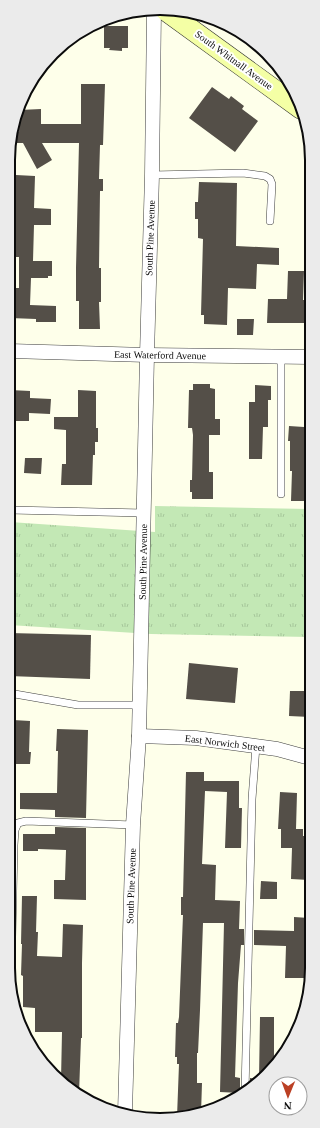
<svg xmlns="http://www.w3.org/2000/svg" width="320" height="1128" font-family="Georgia,serif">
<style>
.grass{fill:url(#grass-tufts)}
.building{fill:#544f48}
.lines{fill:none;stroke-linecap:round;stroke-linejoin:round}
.lane-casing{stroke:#3e3e3e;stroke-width:8}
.street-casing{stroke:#3e3e3e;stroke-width:15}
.secondary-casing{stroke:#2d2d2d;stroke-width:21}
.lane{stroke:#fff;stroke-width:7}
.street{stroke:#fff;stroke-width:14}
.secondary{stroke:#f4ffa5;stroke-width:20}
.labels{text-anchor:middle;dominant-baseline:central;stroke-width:4;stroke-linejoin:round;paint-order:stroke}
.street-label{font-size:10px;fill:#0b0b0b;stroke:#fff}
.rim{fill:none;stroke:#0b0b0b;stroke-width:2}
</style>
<defs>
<pattern id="grass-tufts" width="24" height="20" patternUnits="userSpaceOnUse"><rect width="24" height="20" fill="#c3e8b5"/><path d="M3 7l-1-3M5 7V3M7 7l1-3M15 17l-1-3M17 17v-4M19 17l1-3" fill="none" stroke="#a6c69a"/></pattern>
</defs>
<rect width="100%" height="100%" fill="#feffea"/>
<path class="grass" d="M155,506L310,509V637L151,634L9,625L10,522L155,532Z"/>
<g class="building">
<path d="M104,26H128V48H122V51L109,50L110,48H104Z"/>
<path d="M81,84H105L103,145H100L99,179H103V191H100L99,268H101V302H99L100,329H79V301H76V268L79,143H42L52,160L37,169L23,143H15V132H19L20,110L41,109V124H81Z"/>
<path d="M212,87L229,99L231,96L244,106L242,109L258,121L235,152L189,118Z"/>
<path d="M16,175L35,176L34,208L51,209V225H34L33,261H52V276H48V278H31L30,305L56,306V322H36V319L10,318L11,288H19V257H14Z"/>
<path d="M199,182L237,183L236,246L279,248V265L257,264L256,289L228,288L227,325L204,324V315H201L203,239L198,238V219H195V202H198Z"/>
<path d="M288,271H304L303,300H310V323H267L268,299H287Z"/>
<path d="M237,319H254L253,335H237Z"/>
<path d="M193,384H210V388L215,389V419H220V435H209V472H213V499H192V492H190V480H192L193,435L192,428H188L189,390H193Z"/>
<path d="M255,385L271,386V400H268V427H263L262,459H249V402H255Z"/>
<path d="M10,390L30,391V398L51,399L50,414L29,413V421H10Z"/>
<path d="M78,390L96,391V428H98V442H95V455H93L92,485H61L62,464H66V430L54,429V417H78Z"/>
<path d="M289,426L304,427V455H307L306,501H291L292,471H290V441H288Z"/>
<path d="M25,458H42L41,474L24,473Z"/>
<path d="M9,633L91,635L90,679L9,676Z"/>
<path d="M189,663L238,668L235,703L186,699Z"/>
<path d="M290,691H310V717L289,716Z"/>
<path d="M13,720L30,721L29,752H31L30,764H13Z"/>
<path d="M57,729L88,730L86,818L55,817V810L20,809V793H57L58,751H56Z"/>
<path d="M186,772H204V781H239V808H242L241,848H225L227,792L205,791L202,864L216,865L215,900L240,901L239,929H244V945H241L238,983L235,1077L240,1078V1093L220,1092L224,923H203L200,1010L198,1053H197V1083H202L201,1114L177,1117L179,1064H177V1057H175L176,1023H178L179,1017L183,915H181V897H183Z"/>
<path d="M280,792L297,793L296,829H303V836H306V857H308L307,862L309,863V880L291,879L292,848H281V829H278Z"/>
<path d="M55,827L86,828V900L54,899V880H65L66,850L38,849V851H23V834H55Z"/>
<path d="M261,881L277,882V899H260Z"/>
<path d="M22,896H37L36,932H38L37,956L62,957L63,924L83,925L82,963V1038H81L79,1094L61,1080L62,1032H35V1008L23,1007V976L21,975L22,944H21Z"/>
<path d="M294,917L309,918V978H285L286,946L254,945V930L294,931Z"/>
<path d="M260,1017H274V1065L250,1090V1078L259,1079Z"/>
</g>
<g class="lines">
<g class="lane-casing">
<g id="lane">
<path d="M152,175L243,173L265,176L270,179L272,184L270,221"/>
<path d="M281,356V494"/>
<path d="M10,510L144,513"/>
<path d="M9,693L78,705H140"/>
<path d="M11,983L14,845L15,830L18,823L26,821L133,825"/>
<path d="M245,1092L252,799L256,746"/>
</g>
</g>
<g class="street-casing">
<g id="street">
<path d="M10,351L147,355L310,357"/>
<path d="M139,736L196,738L277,749L310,758"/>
<path d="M125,1113L133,825L139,736L147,355L152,175L154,11"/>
</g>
</g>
<g class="secondary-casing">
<path id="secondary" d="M166,11L301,109"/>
</g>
<use href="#lane" class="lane"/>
<use href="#street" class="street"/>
<use href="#secondary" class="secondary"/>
</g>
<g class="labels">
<g class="street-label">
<text transform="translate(234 60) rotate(36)">South Whitnall Avenue</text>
<text transform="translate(150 238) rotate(-88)">South Pine Avenue</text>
<text transform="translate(160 355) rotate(1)">East Waterford Avenue</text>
<text transform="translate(143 562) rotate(-89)">South Pine Avenue</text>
<text transform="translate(225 743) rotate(7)">East Norwich Street</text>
<text transform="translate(131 886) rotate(-88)">South Pine Avenue</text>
</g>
</g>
<path d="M0 0H320V1128H0ZM160 15H160A145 145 0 0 1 305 160V968A145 145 0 0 1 160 1113H160A145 145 0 0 1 15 968V160A145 145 0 0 1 160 15Z" fill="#ebebeb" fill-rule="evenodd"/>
<path class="rim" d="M160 15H160A145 145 0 0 1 305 160V968A145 145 0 0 1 160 1113H160A145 145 0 0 1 15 968V160A145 145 0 0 1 160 15Z"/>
<g transform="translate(288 1096) rotate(181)"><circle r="19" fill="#ffffff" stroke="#9d9d9d"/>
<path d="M0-3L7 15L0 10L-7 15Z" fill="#bb4024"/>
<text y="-6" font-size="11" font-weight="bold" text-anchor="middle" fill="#0b0b0b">N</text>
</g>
</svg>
